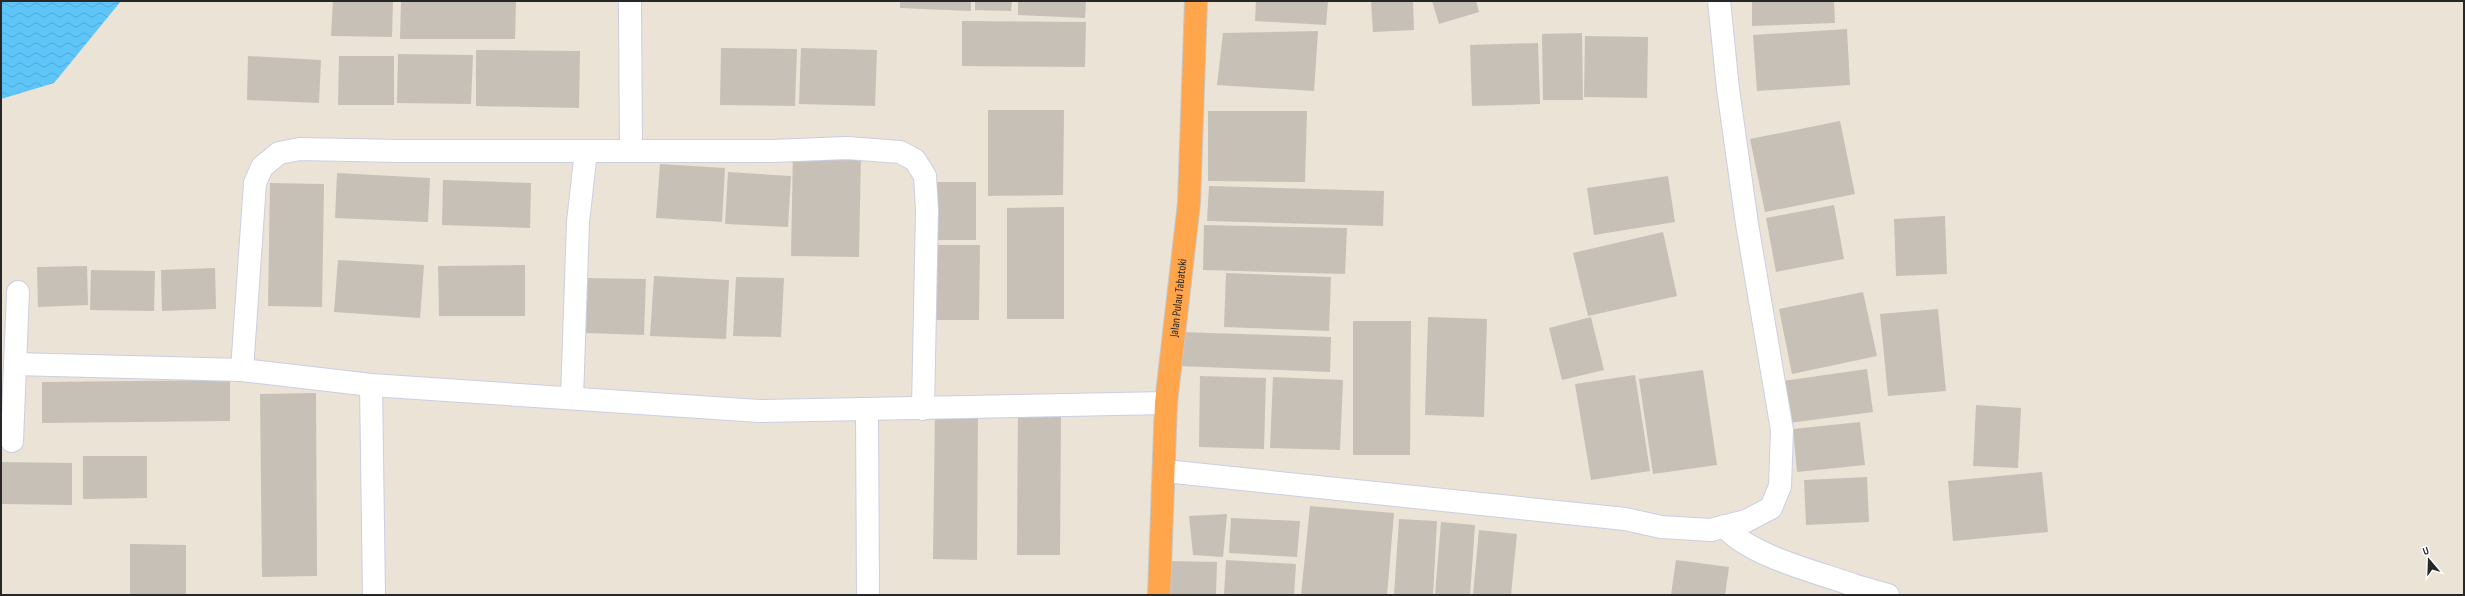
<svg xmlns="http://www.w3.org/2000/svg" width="2465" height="596" font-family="'Sofia Sans Condensed',sans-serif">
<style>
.water{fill:url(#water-waves)}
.building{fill:#c6c0b6}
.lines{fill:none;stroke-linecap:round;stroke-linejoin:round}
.minor-casing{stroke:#cccee2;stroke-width:24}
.highway-casing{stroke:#c7c7c7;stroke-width:24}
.minor{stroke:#fff;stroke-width:22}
.highway{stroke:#ffa64d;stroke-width:22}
.labels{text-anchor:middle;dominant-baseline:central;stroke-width:3;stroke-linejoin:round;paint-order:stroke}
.street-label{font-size:12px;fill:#272727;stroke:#fff}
</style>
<defs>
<pattern id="water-waves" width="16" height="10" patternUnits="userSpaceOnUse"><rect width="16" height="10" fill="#5ec5f8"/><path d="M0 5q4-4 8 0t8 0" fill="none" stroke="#52a9d5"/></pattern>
</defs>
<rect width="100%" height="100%" fill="#ebe3d6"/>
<path class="water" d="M1,1H121L54,83L1,99Z"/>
<g class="building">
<path d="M333,1H393L392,37L331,36Z"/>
<path d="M401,1H516L515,39H400Z"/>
<path d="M900,1H971V11L900,8Z"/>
<path d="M975,1H1012L1011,11L975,10Z"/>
<path d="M1018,1H1086L1085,18L1018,15Z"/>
<path d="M1256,1H1328L1326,25L1255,21Z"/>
<path d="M1371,1H1413L1414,30L1373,32Z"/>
<path d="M1432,1H1476L1479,12L1439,24Z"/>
<path d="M1752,1H1834L1835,23L1752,26Z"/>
<path d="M962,21L1086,22L1085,67L962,66Z"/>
<path d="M1847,29L1850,85L1757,91L1753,35Z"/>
<path d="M1318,31L1314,91L1217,85L1223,33Z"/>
<path d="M1582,33L1583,100H1543L1542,34Z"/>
<path d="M1585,36L1648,37L1647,98L1584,97Z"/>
<path d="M1538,43L1540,104L1472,106L1470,45Z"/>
<path d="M721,48L797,49L795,106L720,105Z"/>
<path d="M801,48L877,50L875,106L799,104Z"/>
<path d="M476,50L580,51L579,108L476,106Z"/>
<path d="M398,54L473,55L471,104L397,103Z"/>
<path d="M248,56L321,60L319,103L247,100Z"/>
<path d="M339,56H394V105H338Z"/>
<path d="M988,110H1064L1063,195L988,196Z"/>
<path d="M1208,111H1307L1305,182L1208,181Z"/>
<path d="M1840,121L1855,194L1765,212L1750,139Z"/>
<path d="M793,151L861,152L859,257L791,256Z"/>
<path d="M660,164L725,168L722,222L656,218Z"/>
<path d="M728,172L791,176L788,227L725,224Z"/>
<path d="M337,173L430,178L428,222L335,218Z"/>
<path d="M1668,176L1675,222L1594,235L1587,188Z"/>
<path d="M443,180L531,183L530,228L442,225Z"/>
<rect x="929" y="182" width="47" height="58"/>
<path d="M270,183L324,184L322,307L268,306Z"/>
<path d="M1209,186L1384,191L1383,226L1207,221Z"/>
<path d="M1834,205L1844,259L1776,272L1766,218Z"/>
<path d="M1064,207V319H1007V208Z"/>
<path d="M1945,216L1947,274L1896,276L1894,219Z"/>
<path d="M1204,225L1347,228L1345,274L1203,270Z"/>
<path d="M1663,232L1677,296L1588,316L1573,253Z"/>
<path d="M932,245H980L979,320H931Z"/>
<path d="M338,260L424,265L420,318L334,312Z"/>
<path d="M525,265V316H439L438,266Z"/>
<path d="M87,266L88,305L38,307L37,267Z"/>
<path d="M215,268L216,309L162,311L161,270Z"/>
<path d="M91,270L155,271L154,311L90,310Z"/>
<path d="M1226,273L1331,277L1329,331L1224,327Z"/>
<path d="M654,276L729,280L726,339L650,336Z"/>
<path d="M736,277L784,278L781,337L733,336Z"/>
<path d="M587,278L646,279L644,335L585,333Z"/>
<path d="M1863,292L1877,356L1792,374L1779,309Z"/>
<path d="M1938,309L1946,391L1888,396L1880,314Z"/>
<path d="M1428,317L1487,319L1484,417L1425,415Z"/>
<path d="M1591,317L1604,370L1562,380L1549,328Z"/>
<path d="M1353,321H1411L1410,455H1353Z"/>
<path d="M1180,332L1331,337L1330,372L1179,366Z"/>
<path d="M1867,369L1873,412L1789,423L1783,381Z"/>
<path d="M1703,370L1717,465L1653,474L1639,379Z"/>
<path d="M1635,375L1650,471L1591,480L1575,384Z"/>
<path d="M1200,376L1266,378L1264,449L1199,447Z"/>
<path d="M1273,377L1343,380L1340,450L1270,448Z"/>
<path d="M230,380V421L42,423V382Z"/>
<path d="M316,393L317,576L262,577L260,394Z"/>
<path d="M1976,405L2021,408L2018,468L1973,466Z"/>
<path d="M1018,407L1061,408L1060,555H1017Z"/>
<path d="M935,410H978L977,560L933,559Z"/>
<path d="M1860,422L1865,465L1797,472L1793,429Z"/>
<path d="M83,456H147V498L83,499Z"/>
<path d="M1,462L72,463V505L1,504Z"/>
<path d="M2042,472L2048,532L1953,541L1948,481Z"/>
<path d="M1867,477L1869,522L1806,525L1804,480Z"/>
<path d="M1310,506L1394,513L1387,595H1301Z"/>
<path d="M1227,514L1223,557L1193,555L1189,516Z"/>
<path d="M1231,518L1300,521L1297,557L1229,553Z"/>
<path d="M1399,519L1437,521L1433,595H1394Z"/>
<path d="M1441,522L1475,525L1470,595H1435Z"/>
<path d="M1479,530L1517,534L1511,595H1473Z"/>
<path d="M130,544L186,545V595H130Z"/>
<path d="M1226,560L1296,564L1294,595H1224Z"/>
<path d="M1676,560L1729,567L1725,595H1671Z"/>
<path d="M1169,561L1217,562L1216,595H1169Z"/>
</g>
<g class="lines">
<g class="minor-casing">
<g id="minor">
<path d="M630,1L631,150"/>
<path d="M15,364L242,370L371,385L759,411L1166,403"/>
<path d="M242,370L255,183L262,167L279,153L300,149L399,151H771L847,148L900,152L915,160L925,176L927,210L923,409"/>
<path d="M371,385L374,595"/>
<path d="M572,398L578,222L586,151"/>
<path d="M867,410L868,595"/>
<path d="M12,441L18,292"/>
<path d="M1165,471L1625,519L1661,527L1711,530L1746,521L1771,508L1780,486L1782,430L1747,224L1728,89L1719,1"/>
<path d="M1724,526C1751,557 1818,572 1856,586"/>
<path d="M1855,595L1856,586L1888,595"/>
</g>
</g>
<g class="highway-casing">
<g id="highway">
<path id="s1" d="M1159,595L1166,403L1189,203L1196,1"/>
</g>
</g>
<use href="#minor" class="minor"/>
<use href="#highway" class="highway"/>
</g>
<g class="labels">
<g class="street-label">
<text stroke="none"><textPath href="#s1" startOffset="298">Jalan Pulau Tabatoki</textPath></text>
</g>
</g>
<rect width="2465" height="596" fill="none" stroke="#272727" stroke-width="4"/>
<g transform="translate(2429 560) rotate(341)" stroke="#ffffff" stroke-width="3" paint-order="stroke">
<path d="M0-3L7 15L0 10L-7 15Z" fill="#272727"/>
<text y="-6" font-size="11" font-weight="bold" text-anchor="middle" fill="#272727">U</text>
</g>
</svg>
